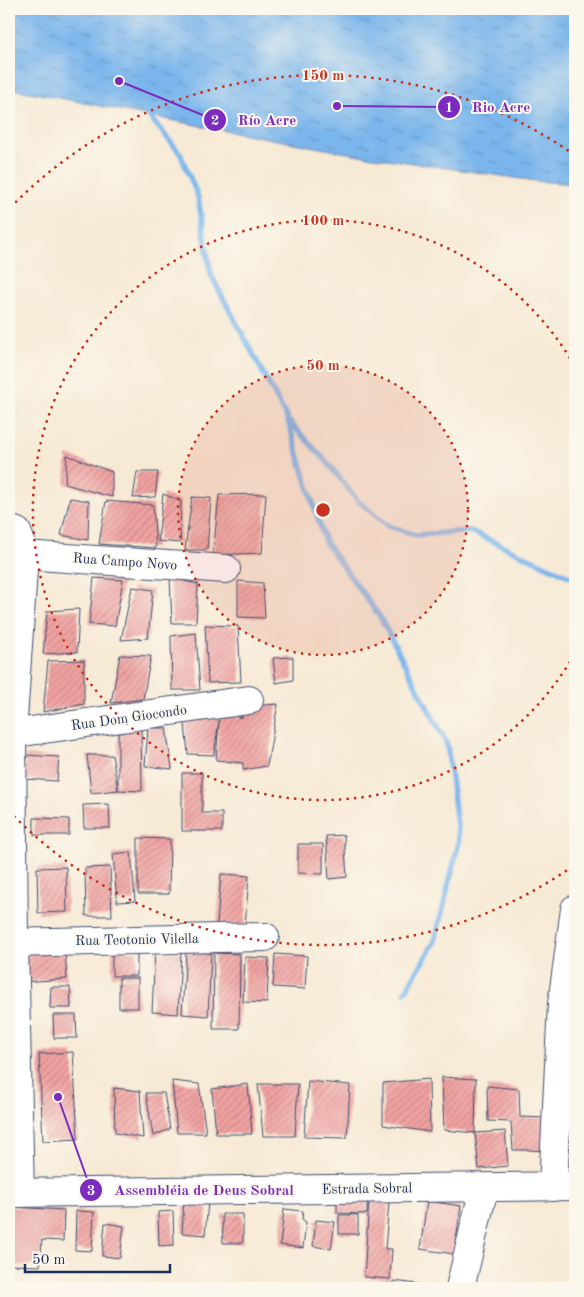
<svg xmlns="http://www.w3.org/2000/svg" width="584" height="1297" font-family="'Old Standard TT',serif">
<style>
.water{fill:url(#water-ripples);stroke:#4a72a5}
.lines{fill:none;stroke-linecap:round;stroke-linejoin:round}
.stream{stroke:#7ab6ec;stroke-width:5.5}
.building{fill:url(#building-hatch)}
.minor-casing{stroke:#3c4b70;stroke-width:30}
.minor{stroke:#fff;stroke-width:28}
.ring{fill:none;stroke:#c8321e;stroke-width:2.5;stroke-dasharray:2.5 5}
.labels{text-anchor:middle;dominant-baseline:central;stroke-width:4;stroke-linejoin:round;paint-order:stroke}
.street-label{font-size:14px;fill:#1b2f5e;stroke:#fbf7ec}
.centre{fill:#c8321e;stroke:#fbf7ec;stroke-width:2.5}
.ring-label{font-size:15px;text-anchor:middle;font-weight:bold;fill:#c8321e;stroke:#fbf7ec;stroke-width:4;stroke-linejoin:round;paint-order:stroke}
.leader{fill:none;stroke:#7b2cbf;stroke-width:2}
.callout-dot{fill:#7b2cbf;stroke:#fbf7ec;stroke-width:2}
.mark-label{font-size:15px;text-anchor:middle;font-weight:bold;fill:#fff}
.callout-label{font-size:15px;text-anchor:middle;font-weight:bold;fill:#7b2cbf;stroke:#fbf7ec;stroke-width:4;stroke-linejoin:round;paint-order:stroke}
</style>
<defs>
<pattern id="water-ripples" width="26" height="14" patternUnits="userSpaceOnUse" patternTransform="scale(1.25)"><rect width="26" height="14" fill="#7ab6ec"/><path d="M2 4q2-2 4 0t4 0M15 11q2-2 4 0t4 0" fill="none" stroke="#6394c2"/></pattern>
<pattern id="building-hatch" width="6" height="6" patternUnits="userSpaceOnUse" patternTransform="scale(1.25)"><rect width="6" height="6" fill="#f2a3a1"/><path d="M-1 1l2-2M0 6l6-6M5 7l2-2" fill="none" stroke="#c38586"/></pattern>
</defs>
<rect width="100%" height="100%" fill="#fbf7ec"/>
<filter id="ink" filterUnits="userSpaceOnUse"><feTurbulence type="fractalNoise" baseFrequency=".02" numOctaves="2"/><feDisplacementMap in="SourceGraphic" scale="10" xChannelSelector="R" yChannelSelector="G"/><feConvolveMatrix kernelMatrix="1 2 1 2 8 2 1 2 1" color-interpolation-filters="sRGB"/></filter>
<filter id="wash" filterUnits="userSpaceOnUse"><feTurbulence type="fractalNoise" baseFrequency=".0096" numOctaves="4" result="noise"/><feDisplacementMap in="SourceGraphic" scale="20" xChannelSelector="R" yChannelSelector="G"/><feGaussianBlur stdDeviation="1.12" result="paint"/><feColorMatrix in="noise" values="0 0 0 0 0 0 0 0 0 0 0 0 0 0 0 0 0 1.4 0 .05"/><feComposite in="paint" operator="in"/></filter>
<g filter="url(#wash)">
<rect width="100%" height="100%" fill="#f7ead5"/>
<path class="water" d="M9,9H575V184L535,181L353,154L175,121L9,88Z"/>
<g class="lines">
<g class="stream">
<path d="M144,110L180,153L198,197L211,275L287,418L325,542L380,617L447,744L459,842L435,941L405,992"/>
<path d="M288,420L327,462L357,500L388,526L416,535L470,531L571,577"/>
</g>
</g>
<g id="blocks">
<g class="building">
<path d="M67,455L112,472V497L65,484Z"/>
<path d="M137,472H158L155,497L133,498Z"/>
<path d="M163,494L181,501L180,543L158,541Z"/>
<path d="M266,494L262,553L213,555L219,495Z"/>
<path d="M192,497L211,498L207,550H185Z"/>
<path d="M70,498L89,501L88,540L61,535Z"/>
<path d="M106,501L153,505L156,548L99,544Z"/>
<path d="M94,578L123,580L115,626L89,624Z"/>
<path d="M170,578L198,584L196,623H172Z"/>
<path d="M238,581L263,583L265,618L238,617Z"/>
<path d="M132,587L153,590L148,638L121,640Z"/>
<path d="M79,609L77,652L43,654L47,611Z"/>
<path d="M205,625L238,626L241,682L208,683Z"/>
<path d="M196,633L200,690H172L171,636Z"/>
<path d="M120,655L151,656L143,699L111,703Z"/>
<path d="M293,657V680L276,683L273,658Z"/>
<path d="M84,660V704L43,712L48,661Z"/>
<path d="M278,704L267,766L243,770V763L216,760L219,720L214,755L188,754L184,714L219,712L242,718L241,707Z"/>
<path d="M141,728L142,791L118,790V732Z"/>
<path d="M148,728H166L172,769L145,766Z"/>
<path d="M25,755L59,757L57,781L24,779Z"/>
<path d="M87,755H112L118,790L91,793Z"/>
<path d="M182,773H202V813H222V831H182Z"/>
<path d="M109,804L110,828H84L83,805Z"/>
<path d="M34,818L69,819V835H34Z"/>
<path d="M344,835L347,877L329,879L326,836Z"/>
<path d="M138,838L170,839L169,894H138Z"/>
<path d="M298,844H323V874L298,873Z"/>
<path d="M131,852L135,901L117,902L113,854Z"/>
<path d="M66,867L67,912L38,913L37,868Z"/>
<path d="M110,867L112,916H86L85,868Z"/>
<path d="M221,874L249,876L245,926L217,924Z"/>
<path d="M65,950L67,979L21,982L19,952Z"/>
<path d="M112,950L137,951V976H112Z"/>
<path d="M155,951L181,952L178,1014L152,1012Z"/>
<path d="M186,952L211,953L208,1016L182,1014Z"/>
<path d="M214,953L240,954L239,1029H213Z"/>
<path d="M275,954L307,956L305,989L273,987Z"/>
<path d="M245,957L269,958L267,1003L243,1002Z"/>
<rect x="119" y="978" width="19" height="30"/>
<path d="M51,987H70L71,1008H50Z"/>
<path d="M53,1015H76L77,1038H54Z"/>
<path d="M73,1052L78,1139L43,1141L39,1054Z"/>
<path d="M442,1077L476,1079L475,1133L444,1130Z"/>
<path d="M429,1079L430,1132L383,1125V1083Z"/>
<path d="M172,1081L199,1084L206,1133H177Z"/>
<path d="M308,1081L350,1085L347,1138L304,1137Z"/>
<path d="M248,1084L252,1134H216L212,1089Z"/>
<path d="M258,1084H298L295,1136H263Z"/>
<path d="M487,1086L519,1089L520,1117L546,1118L544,1151L529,1150H513L511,1122L488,1121Z"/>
<path d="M114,1088L140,1091L143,1138L115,1133Z"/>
<path d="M146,1093H164L170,1129L153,1136Z"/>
<path d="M505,1131L508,1166L479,1169L475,1133Z"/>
<path d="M337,1198L367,1199V1214L337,1213Z"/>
<path d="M184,1200L208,1202L205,1235L182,1233Z"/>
<path d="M369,1200L389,1202L385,1249H392L390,1279L364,1277Z"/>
<path d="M427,1201L461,1206L454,1254L420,1249Z"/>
<path d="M11,1207L64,1210L63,1241L42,1240L40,1266L9,1265Z"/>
<path d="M284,1209L303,1211L302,1219L306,1222L303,1248L280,1245Z"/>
<path d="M76,1211L94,1212L92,1251L75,1250Z"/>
<path d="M173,1211L174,1245L159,1246L158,1212Z"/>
<path d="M222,1214H243V1243H223Z"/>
<rect x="339" y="1215" width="19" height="19"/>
<path d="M316,1220L335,1222L331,1249L313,1246Z"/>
<path d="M105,1223L124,1226L120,1258L102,1256Z"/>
<path d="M394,1281L425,1285L424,1288H393Z"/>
<path d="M431,1285L447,1287L446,1288H430Z"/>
</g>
</g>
</g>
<g filter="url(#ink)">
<use href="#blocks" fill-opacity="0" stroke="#3c4b70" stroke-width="1"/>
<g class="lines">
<g class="minor-casing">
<g id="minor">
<path d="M9,529L17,532L21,542L24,555L12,734L14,943L20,1193"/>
<path d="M24,555L226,569"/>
<path d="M9,734L249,700"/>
<path d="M9,943L265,937"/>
<path d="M553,1187L562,1004L575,909"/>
<path d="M9,1193L575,1186"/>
<path d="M460,1288L484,1188"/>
</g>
</g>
<use href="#minor" class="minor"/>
</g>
</g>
<circle cx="323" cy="510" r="145" fill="#c8321e" fill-opacity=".12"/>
<g class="ring">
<circle cx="323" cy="510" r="145"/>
<path d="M574 655A290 290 0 1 1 574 365"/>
<path d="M573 866A435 435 0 0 1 10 812M10 208A435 435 0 0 1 573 154"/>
</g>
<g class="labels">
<g class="street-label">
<text transform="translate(125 562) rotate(4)">Rua Campo Novo</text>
<text transform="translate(129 718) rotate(-8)">Rua Dom Giocondo</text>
<text transform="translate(137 940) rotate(-1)">Rua Teotonio Vilella</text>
<text transform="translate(367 1189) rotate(-1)">Estrada Sobral</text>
</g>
</g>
<circle cx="323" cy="510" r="8" class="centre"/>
<g class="ring-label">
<text x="323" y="80">150 m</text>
<text x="323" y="225">100 m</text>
<text x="323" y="370">50 m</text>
</g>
<path class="leader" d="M337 106L449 107M119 81L215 120M58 1097L91 1190"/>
<g class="callout-dot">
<circle cx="337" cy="106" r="5"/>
<circle cx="119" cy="81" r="5"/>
<circle cx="58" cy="1097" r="5"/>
<circle cx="449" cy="107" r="12"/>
<circle cx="215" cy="120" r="12"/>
<circle cx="91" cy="1190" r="12"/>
</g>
<g class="mark-label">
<text x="449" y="112">1</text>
<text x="215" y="125">2</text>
<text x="91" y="1195">3</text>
</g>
<g class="callout-label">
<text x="501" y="112">Rio Acre</text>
<text x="267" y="125">Río Acre</text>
<text x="204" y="1195">Assembléia de Deus Sobral</text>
</g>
<rect width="584" height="1297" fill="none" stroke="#fbf7ec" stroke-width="30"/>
<path d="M25 1264v8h145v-8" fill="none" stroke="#1b2f5e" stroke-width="2.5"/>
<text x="32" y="1264" font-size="15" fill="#1b2f5e" stroke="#fbf7ec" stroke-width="4" paint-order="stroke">50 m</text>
</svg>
